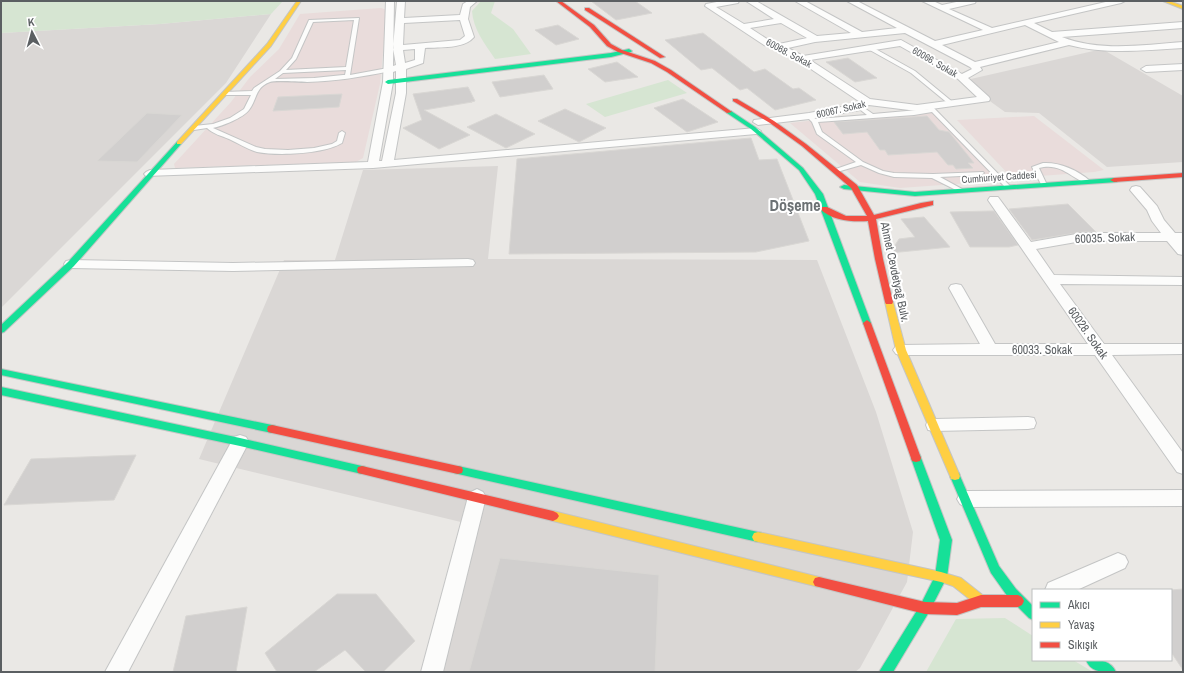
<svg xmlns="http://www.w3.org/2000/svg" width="1184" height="673" font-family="'Archivo Narrow',sans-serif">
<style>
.industrial{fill:#dad7d5}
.medical{fill:#e9dcdb}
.green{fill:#d6e5d2}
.building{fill:#d1cfce;stroke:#d9d7d4}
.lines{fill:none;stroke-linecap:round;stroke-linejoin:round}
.lane-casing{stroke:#c4c5c5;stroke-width:2}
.street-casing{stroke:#c4c5c5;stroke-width:2}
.fast-casing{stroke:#c4c5c4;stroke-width:2}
.slow-casing{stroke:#c4c5c4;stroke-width:2}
.jam-casing{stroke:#c4c5c4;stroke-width:2}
.lane{fill:#fcfcfb;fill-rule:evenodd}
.street{fill:#fcfcfb;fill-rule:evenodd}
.fast{fill:#16e098;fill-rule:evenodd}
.slow{fill:#ffcf43;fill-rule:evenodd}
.jam{fill:#f24e42;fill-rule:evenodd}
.labels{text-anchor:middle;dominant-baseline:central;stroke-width:4;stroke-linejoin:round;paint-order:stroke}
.far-street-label{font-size:10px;fill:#5b5f62;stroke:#fff}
.street-label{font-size:12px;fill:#5b5f62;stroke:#fff}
.district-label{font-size:16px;font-weight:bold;fill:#6c7174;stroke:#fff}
</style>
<rect width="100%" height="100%" fill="#eae8e5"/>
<g class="industrial">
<path d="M271,14L226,83L1,308V33L160,24Z"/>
<path d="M1102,49L1183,96V162L1107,167L1039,113L1005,112L962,81Z"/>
<path d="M498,166L488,259L817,260L876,412L913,532L907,582L860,668L855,672H432L465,523L199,459L284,260H335L363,170Z"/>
</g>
<g class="medical">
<path d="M381,8L387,10L380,84L363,158L356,162L175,168L174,164L231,102L250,77L279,49L300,14Z"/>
<path d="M935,111L998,181L900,188L860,182L790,123L885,112Z"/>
<path d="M1034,116L1104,170L1094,172L1012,178L957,120Z"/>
</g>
<g class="green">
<path d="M1,1H283L271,14L160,24L1,33Z"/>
<path d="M481,1H495L491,13L513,29L531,54L495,59C485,44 473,29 472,11Z"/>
<path d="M668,80L687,93L605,117L586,104Z"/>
<path d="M1005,618L1033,636V660H1073L1093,672H926L956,619Z"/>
</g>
<g class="building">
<path d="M591,1H635L652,13L616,20Z"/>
<path d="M558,25L579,39L556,45L535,30Z"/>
<path d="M703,33L754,72L765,69L793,89L799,88L816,100L775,110L747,88L740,90L712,68L701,70L665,40Z"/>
<path d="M848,58L877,78L855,82L826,62Z"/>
<path d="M617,62L638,77L605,82L588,69Z"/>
<path d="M544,75L553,89L500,97L492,82Z"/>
<path d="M468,87L475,101L471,102H472L424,110L470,135L439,149L403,128L422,120L413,94Z"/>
<path d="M342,94L339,107L273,111L278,97Z"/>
<path d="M683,99L718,122L687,132L654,108Z"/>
<path d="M565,109L606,128L579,142L538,121Z"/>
<path d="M147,113L182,115L137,162L97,161Z"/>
<path d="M496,114L535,134L506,148L467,127Z"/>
<path d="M927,116L939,130L949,132L974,163H968L973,168L956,169L953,165H948L937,152L888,155L885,150H880L867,132L843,134L834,122Z"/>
<path d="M751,138L759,160L777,159L809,241L756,252L509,254L517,159Z"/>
<path d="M1068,204L1096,232H1082L1032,240L1009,209Z"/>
<path d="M990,211H994L1018,245L1009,247H970L950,212Z"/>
<path d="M924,217L950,247L890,253L899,239L915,237L901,219Z"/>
<path d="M136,455L114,500L4,505L31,459Z"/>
<path d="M500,558L659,575L655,672H469Z"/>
<path d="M1183,589V670L1171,652V590Z"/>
<path d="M337,594H376L415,641L383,672H366L345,650L314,672H277L265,653Z"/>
<path d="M247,607L236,672H173L186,616Z"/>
</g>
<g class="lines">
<g class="lane-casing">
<g id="lane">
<path d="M359,18L350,75L388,68L390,69V71C363,77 335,81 307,82C300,82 275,80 270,82C255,87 257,100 249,110C243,118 222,126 213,128L256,147L265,149L288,150L314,148L332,144L337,141L339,133L342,131L345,133L342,143C324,154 278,156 257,152C247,149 238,143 229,139C222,136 213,134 207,128L194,130L191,128L194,126L213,124L230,118L244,109L251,95H226L224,94V92L252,91L254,88L280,71L292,58L309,20ZM354,20L346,67L286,70L296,59L313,22ZM346,70L345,75H343L314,78L275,79L283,73Z"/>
<path d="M868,47H872L915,71L955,104L950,105L911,73L868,49Z"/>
<path d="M860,105L873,114L929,109L926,106L931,105L1011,187L1008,189L1006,188L932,112L914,115L818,122L822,132L863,162L883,171L894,173L933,174L983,172L984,173L981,175L940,177L962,189V191H958L932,178L894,177L879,173L861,165L837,172H833V170L856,162L817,134L812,122L808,118L811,116L816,119L867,115L858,108L857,107Z"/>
<path d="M1043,163C1059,162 1078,170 1090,181L1089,182C1075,184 1064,161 1039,168L1047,185L1044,187L1042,186L1032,167Z"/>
</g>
</g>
<g class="street-casing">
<g id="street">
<path d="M386,1H394L393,66L396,65L393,48L397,1H405L404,18L460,15L463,4L468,1H477L470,7L468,19L474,37C464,49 440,47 425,48L423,63L406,69V93L394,160L756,128L761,131L756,134L373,168L146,176L144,174L146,172L150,170L368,162L383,82ZM460,20L465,36L460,40L403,45L404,23ZM415,49V60L405,63L403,50ZM396,71V93L382,161H379L393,82V72Z"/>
<path d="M722,1H739L738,3L716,7L744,24L774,19L746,1H756L817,36L851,33L795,1H805L862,32L897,28L847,1H857L935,41L983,30L922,1H933L942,5L961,1H976L975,3L949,9L992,28L1110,1H1125L1121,3L1034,23L1052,32L1183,22V28L1062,37C1100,52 1143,45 1183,42V48C1144,50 1107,55 1069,45L980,67L982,70L968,78L989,97L990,99L989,101L917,111L869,105L860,110L809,119L758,125L753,122L754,120L809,113L857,104L860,102L799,61L776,49L764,45L705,6L706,4ZM781,23L807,38L779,44L770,41L750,28ZM1025,25L1059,42L975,62L942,45ZM905,33L970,67L972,69L962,74L901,40L803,56L788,48L815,42ZM900,46L958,79L977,97L917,105L870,99L810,60Z"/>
<path d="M1183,64V70L1146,72L1141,69L1146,66Z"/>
<path d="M1136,186L1140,187L1157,206L1164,220L1175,233H1183V241H1182L1183,243V255L1178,254L1167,241H1082L1036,249L1054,275L1183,277V285L1060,284L1104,344H1183V354L1112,355L1183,453V474L1177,472L1095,355H901L896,354L893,350L896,346L901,345L980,344L949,288L951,285L956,284L961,285L963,288L995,344H1088L988,200L990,197H998L1031,242L1082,233H1161L1152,221L1147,210L1130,190L1132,187Z"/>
<path d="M468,259L473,260L475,263L473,266L233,271L71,268L66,267L64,264L66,261L71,260L233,263Z"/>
<path d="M1028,417L1034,418L1036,423L1034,428L1028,429L934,431L928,430L926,425L928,420L934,419Z"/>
<path d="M240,435L246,437L249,442L128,672H105L234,437Z"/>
<path d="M477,489L483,492L486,497L443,672H421L468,497L471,492Z"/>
<path d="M1183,490V506L966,507L960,504L957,499L960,494L966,491Z"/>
<path d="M1118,553L1125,556L1128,562L1125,568L1077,590H1045L1048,583Z"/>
</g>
</g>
<g class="fast-casing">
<g id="fast">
<path d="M629,49L632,51L631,52L611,57L388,84L385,82L388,80L611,53Z"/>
<path d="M727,111H731L755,127L803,168L823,194L871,323L870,325H864L863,323L815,194L799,170L751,129L727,113Z"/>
<path d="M179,141L181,142V144L74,266L4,332L1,333V325L68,262L177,142Z"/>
<path d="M1114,178H1117V182L915,196L844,189L840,187L844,185L915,192Z"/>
<path d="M1,369L272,425L276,426L277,429L276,432L272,433L1,375Z"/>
<path d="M1,387L240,438L362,466L366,467L367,470L366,473L362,474L240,446L1,395Z"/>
<path d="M916,454L920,455L921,458L952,540L947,577L929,612L893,672H879L921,604L935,576L940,540L911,458L912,455Z"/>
<path d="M458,466L758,532L762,533L764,537L762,541L758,542L458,474L454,473L453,470L454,467Z"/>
<path d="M955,472L959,473L960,476L999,566L1016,589L1033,606V620L1029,618L1008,597L991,573L950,476L951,473Z"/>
<path d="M1086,660C1098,660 1110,659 1116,672C1103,672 1091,673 1086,660Z"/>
</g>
</g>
<g class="slow-casing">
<g id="slow">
<path d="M297,1H301L271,46L181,144H177V142L267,44Z"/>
<path d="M1163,1H1169L1183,6V9Z"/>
<path d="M889,299L893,302L906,350L960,476L959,479L955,480L951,479L950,476L896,350L885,302Z"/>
<path d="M553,511L819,577L823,578L825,582L823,586L819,587L553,521L549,519L547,516L549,513Z"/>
<path d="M758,532L941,572L961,578L985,597L987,601L985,605L981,607L977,605L953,586L941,582L758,542L754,541L752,537L754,533Z"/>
</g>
</g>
<g class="jam-casing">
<g id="jam">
<path d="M556,1H561L594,25L611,44L622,50L655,61L671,70L732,112L727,113L667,72L651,63L618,52L607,46L590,27Z"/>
<path d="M585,8H589L665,57L660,58L585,10Z"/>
<path d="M733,99H737L774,121L806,144L857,185L874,215L921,203L933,201V205L876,219L883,259L893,302L892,304H886L885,302L875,259L868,221C853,222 832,221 820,209L821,207H827L846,216H867L851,188L802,146L770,123L733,101Z"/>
<path d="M1183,173V177L1114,182L1110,180L1114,178Z"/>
<path d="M867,320L871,323L921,458L920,461L916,462L912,461L911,458L863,323Z"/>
<path d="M272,425L458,466L462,467L463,470L462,473L458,474L272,433L268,432L267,429L268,426Z"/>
<path d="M362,466L553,511L557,513L559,516L557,519L553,521L362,474L358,473L357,470L358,467Z"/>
<path d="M819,577L925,602L957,603L981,595H1018L1022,597L1024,601L1022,605L1018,607H981L957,615L925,614L819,587L815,586L813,582L815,578Z"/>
</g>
</g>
<use href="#lane" class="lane"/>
<use href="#street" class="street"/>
<use href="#fast" class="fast"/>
<use href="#slow" class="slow"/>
<use href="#jam" class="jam"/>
</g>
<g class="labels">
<g class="far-street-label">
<text transform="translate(789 53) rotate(28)">60068. Sokak</text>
<text transform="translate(935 62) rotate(30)">60066. Sokak</text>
<text transform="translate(841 109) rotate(-13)">60067. Sokak</text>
<text transform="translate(999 177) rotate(-4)">Cumhuriyet Caddesi</text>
</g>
<g class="street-label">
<text transform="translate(1105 238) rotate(-2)">60035. Sokak</text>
<text transform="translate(895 272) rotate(78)">Ahmet Cevdetyağ Bulv.</text>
<text transform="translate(1088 333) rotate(55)">60028. Sokak</text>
<text x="1042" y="350">60033. Sokak</text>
</g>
<g class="district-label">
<text x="795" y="205">Döşeme</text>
</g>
</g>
<rect width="1184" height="673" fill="none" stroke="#5b5f62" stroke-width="4"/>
<rect x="1032" y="589" width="140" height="72" fill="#ffffff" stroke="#bdbfc0"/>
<rect x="1040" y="602" width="20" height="6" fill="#16e098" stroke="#bdbfc0"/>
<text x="1068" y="609" font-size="12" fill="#5b5f62">Akıcı</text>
<rect x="1040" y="622" width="20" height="6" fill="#ffcf43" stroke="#bdbfc0"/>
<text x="1068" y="629" font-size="12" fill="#5b5f62">Yavaş</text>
<rect x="1040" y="642" width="20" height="6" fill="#f24e42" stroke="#bdbfc0"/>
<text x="1068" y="649" font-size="12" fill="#5b5f62">Sıkışık</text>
<g transform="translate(32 32) rotate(354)" stroke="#ffffff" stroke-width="3" paint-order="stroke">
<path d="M0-3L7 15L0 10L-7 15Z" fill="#5b5f62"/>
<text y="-6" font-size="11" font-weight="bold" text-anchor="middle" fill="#5b5f62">K</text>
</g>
</svg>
